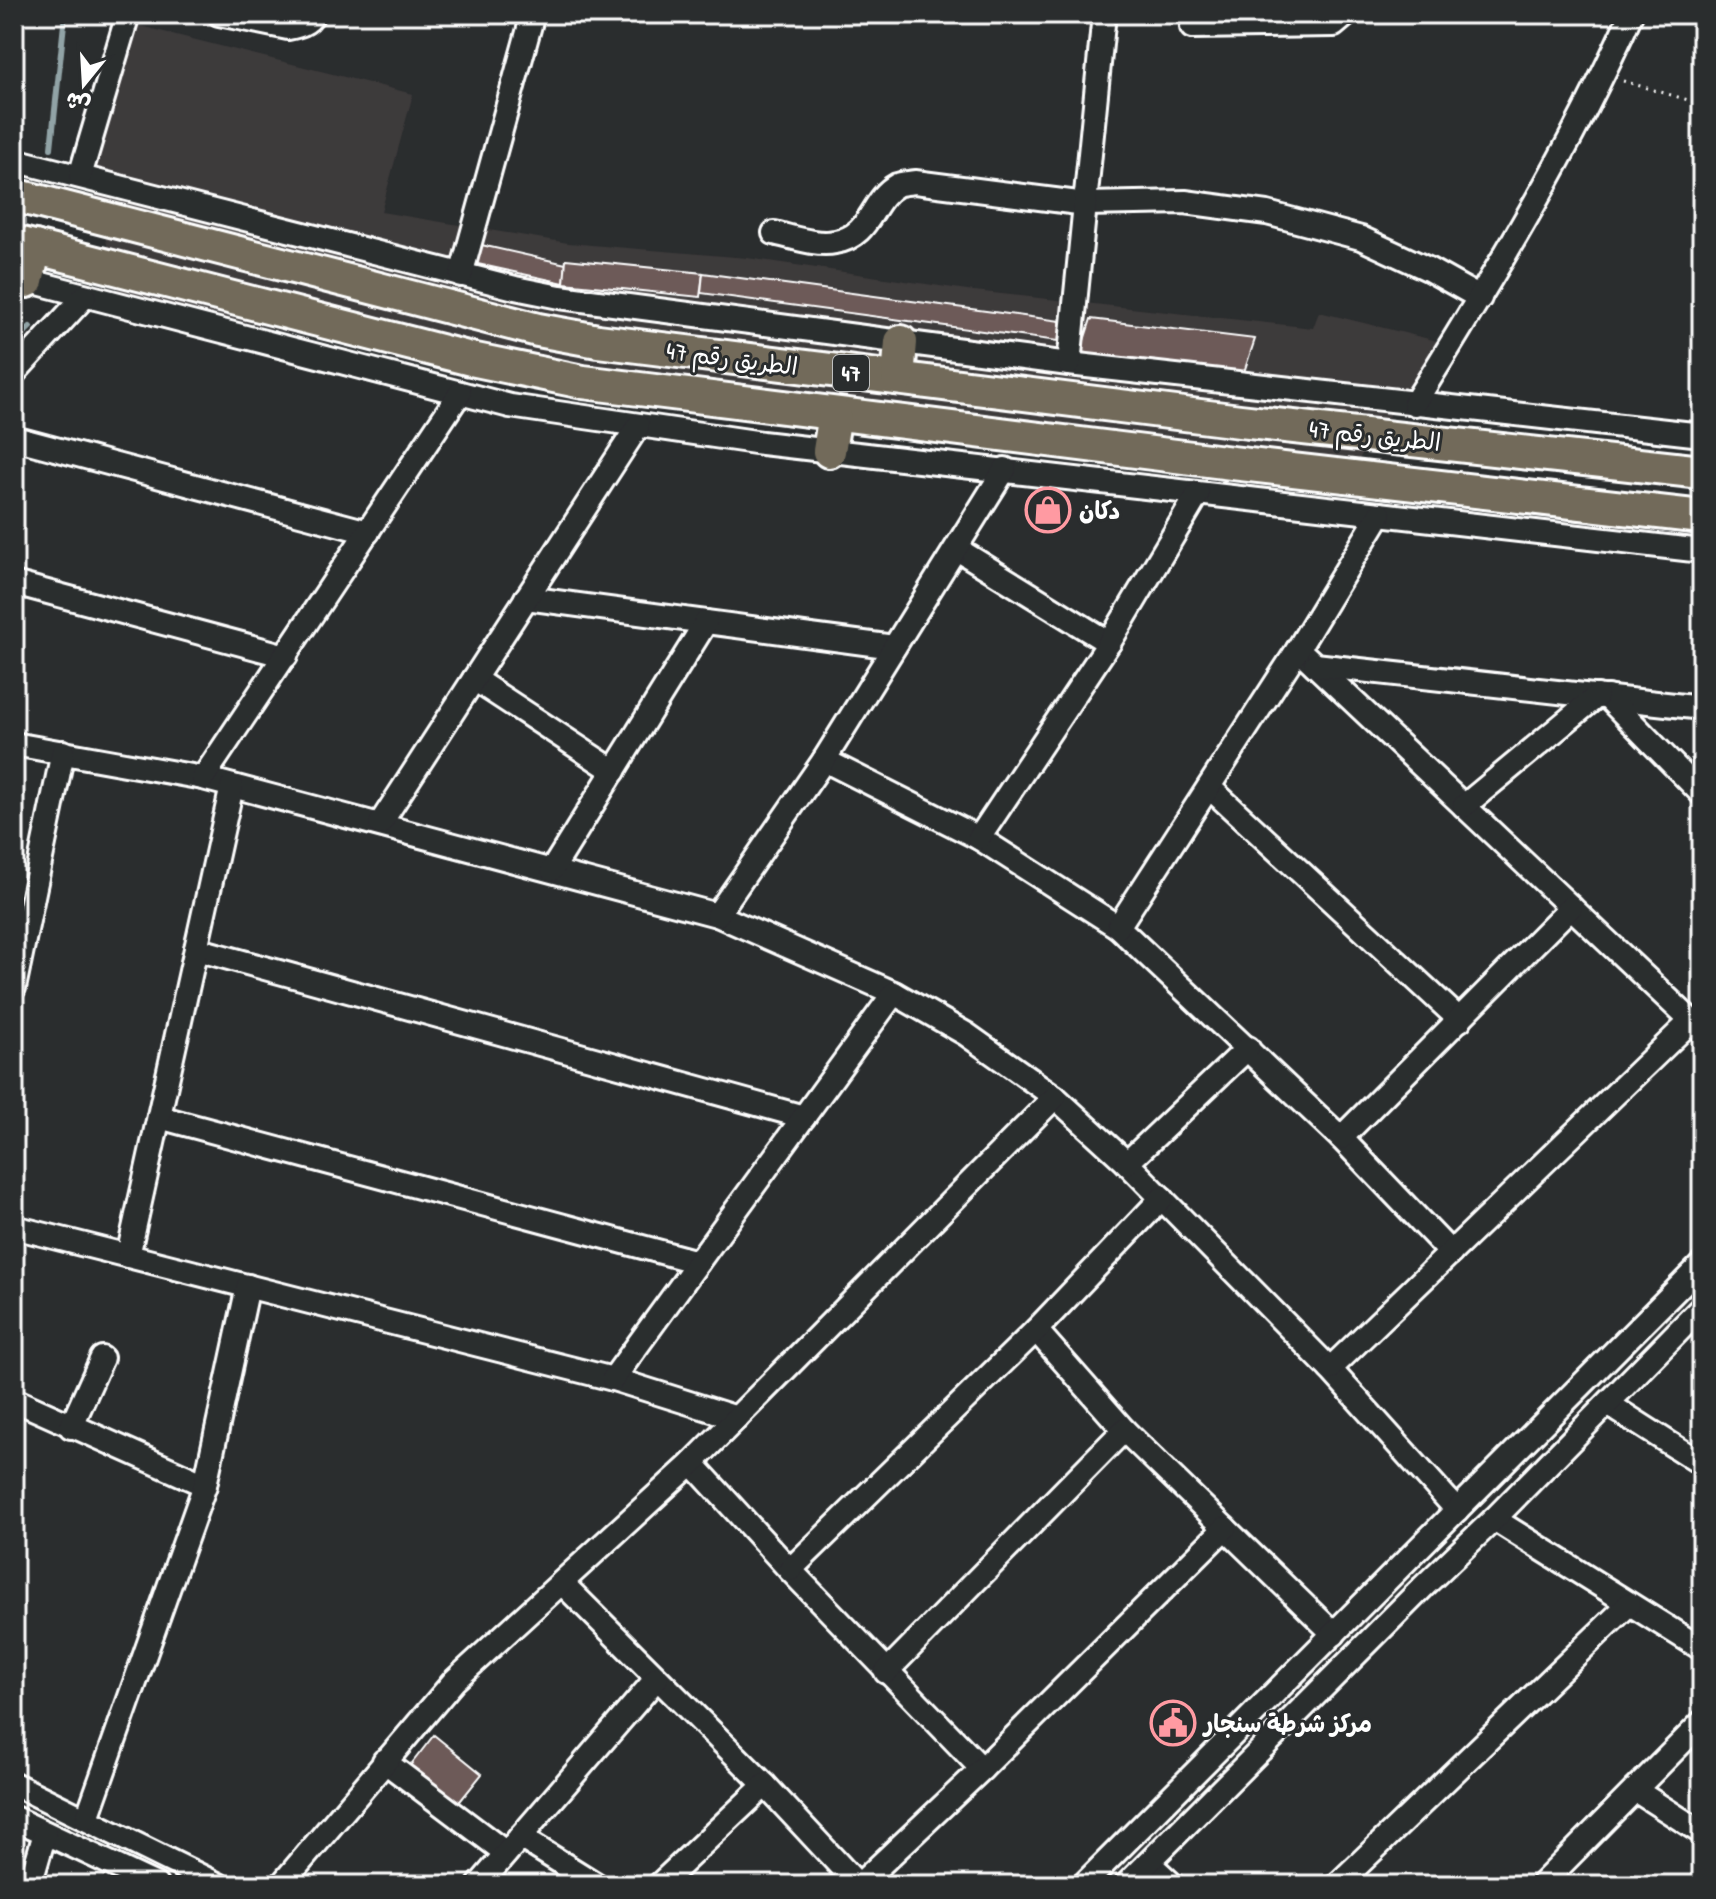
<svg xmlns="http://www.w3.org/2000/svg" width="1716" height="1899" font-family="'Patrick Hand','Playpen Sans Arabic',sans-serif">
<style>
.built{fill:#3e3a3b}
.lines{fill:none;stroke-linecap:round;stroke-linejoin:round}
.stream{stroke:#91a3a6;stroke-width:6}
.building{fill:#6d5a59;stroke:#fff;stroke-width:2}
.minor-casing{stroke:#fff;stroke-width:28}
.highway-casing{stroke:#fff;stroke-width:38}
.path{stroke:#fff;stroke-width:3;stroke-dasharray:2 6;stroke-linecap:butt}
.minor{stroke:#2a2d2e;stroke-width:22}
.highway{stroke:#726b5a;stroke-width:32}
.labels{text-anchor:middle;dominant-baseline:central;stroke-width:6;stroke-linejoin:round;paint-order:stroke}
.shield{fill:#2a2d2e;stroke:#bfc0c0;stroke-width:2}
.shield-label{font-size:22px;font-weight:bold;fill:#fff}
.street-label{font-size:24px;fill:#fff;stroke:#2a2d2e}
.poi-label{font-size:24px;font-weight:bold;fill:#fff;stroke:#2a2d2e;text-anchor:start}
</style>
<rect width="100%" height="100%" fill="#2a2d2e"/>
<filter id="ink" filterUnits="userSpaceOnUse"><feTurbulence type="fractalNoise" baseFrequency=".0125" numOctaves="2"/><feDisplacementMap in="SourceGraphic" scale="16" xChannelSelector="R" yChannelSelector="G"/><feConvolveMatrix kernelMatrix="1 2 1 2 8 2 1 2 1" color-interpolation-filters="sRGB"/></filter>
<g filter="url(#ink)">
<path class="built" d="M128,23L413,94L381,212L568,243L747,258L974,291L1313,328L1319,312L1441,342L1344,480L672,407L492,380L118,292L87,158Z"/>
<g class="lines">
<g class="stream">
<path d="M51,148L65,14"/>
<path d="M14,343L30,327"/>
</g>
</g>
<g class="building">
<path d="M477,244L566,264L564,283L473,263Z"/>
<path d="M566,259L703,273L700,297L564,283Z"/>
<path d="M703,273L1068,322L1065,342L701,293Z"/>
<path d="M1091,319L1255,339L1244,372L1080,353Z"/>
<path d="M434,1735L482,1774L457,1805L409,1767Z"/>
</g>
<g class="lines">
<g class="minor-casing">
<g id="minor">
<path d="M219,14L288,28C298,26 308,24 313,14"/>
<path d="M1195,14L1192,27L1334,25L1347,14"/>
<path d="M14,160L515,288L560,297L1069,364L1702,435"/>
<path d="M80,176L128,14"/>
<path d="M774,233C792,237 817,246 835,242C872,236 870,200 897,185C902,183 910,183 915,182L1086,204L1185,202L1267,213L1361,238L1428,269L1480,298"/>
<path d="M461,275L533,14"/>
<path d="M15,277L510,406L762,443L1702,551"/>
<path d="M1069,364L1104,14"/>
<path d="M14,373L85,296"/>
<path d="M1414,404C1493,277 1570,151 1631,14"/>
<path d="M14,438L368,532"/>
<path d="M957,549L1109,643"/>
<path d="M14,583L286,656"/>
<path d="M526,598L894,647"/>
<path d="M1298,649L1702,1031"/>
<path d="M1315,665L1702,708"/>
<path d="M474,679L614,771"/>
<path d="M1607,697L1702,794"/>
<path d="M14,744L203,778L717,915L894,993L966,1034L1055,1097L1127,1163L1330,1369L1457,1510"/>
<path d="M824,760L979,838L1118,927L1341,1138L1451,1253"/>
<path d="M203,778L460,393"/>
<path d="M1209,787L1460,1020"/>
<path d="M1464,806L1597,696"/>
<path d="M380,824L638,426"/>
<path d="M979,838L1109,643L1198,494"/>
<path d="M552,870L706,622"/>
<path d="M717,915L824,760L1005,469"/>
<path d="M1118,927L1298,649L1380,514"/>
<path d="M196,949L804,1117"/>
<path d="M14,988L63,752"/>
<path d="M159,1117L698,1262"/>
<path d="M1341,1138L1571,907"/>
<path d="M1127,1163L1248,1048"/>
<path d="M14,1227L613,1379L737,1418"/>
<path d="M128,1256L232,786"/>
<path d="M1036,1330L1124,1430"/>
<path d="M1330,1369L1691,1021"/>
<path d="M613,1379L894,993"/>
<path d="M17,1401L205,1485"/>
<path d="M1608,1404L1702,1464"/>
<path d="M71,1427L102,1358"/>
<path d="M692,1463L790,1570L982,1769"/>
<path d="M1494,1519L1702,1649"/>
<path d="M790,1570L1036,1330L1162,1198"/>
<path d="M563,1584L765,1785L858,1885"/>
<path d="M886,1672L1124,1430L1334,1634"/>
<path d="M384,1761L506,1853"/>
<path d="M14,1784L219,1885"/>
<path d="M1635,1790L1702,1833"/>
<path d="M14,1818L156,1885"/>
<path d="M87,1818L205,1485L248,1286"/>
<path d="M520,1837L597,1885"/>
<path d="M1149,1863L1173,1885"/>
<path d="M30,1885L45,1833"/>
<path d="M281,1885L454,1681L692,1463L1055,1097"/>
<path d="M479,1885L657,1678"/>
<path d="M659,1885L765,1785"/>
<path d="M859,1885L982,1769L1225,1528"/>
<path d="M1083,1885L1702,1264"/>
<path d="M1126,1885L1423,1587L1494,1519L1702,1307"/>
<path d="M1337,1885L1629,1604"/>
<path d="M1541,1885L1702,1722"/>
</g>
</g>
<g class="highway-casing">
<g id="highway">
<path d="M14,195L538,330L598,341L1240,421L1702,472"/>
<path d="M14,242L471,359L583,382L1232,463L1702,517"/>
<path d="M27,281L35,247"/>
<path d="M898,378L901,342"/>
<path d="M829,451L835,414"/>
</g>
</g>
<path class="path" d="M1623,81L1702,104"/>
<use href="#minor" class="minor"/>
<use href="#highway" class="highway"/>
</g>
</g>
<defs>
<g id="shop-ring" transform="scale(2.3)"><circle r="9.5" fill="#2a2d2e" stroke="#ff9aa2" stroke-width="1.5"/><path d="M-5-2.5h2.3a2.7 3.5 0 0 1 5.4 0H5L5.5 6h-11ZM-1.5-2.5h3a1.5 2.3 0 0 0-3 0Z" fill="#ff9aa2"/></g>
<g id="civic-ring" transform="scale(2.3)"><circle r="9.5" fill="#2a2d2e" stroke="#ff9aa2" stroke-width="1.5"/><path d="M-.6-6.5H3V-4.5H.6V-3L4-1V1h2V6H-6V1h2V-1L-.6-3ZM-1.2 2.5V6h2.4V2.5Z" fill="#ff9aa2"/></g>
</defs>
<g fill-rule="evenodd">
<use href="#shop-ring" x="1048" y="510"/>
<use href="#civic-ring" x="1173" y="1723"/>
</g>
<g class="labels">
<rect class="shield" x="833" y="355" width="36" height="36" rx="6"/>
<g class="shield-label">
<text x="851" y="373">47</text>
</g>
<g class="street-label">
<text transform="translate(732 358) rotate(7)">الطريق رقم 47</text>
<text transform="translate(1375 435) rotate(6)">الطريق رقم 47</text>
</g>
<g class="poi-label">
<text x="1079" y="510">دكان</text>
<text x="1204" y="1723">مركز شرطة سنجار</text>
</g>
</g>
<rect width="1716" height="1899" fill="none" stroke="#2a2d2e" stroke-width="48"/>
<rect x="24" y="24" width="1668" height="1851" fill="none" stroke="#fff" stroke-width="3" filter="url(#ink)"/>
<g transform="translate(84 84) rotate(198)" stroke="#2a2d2e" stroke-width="6" paint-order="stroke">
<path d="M0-6L14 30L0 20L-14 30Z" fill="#ffffff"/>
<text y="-12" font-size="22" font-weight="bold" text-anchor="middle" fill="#ffffff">ش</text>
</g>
</svg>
